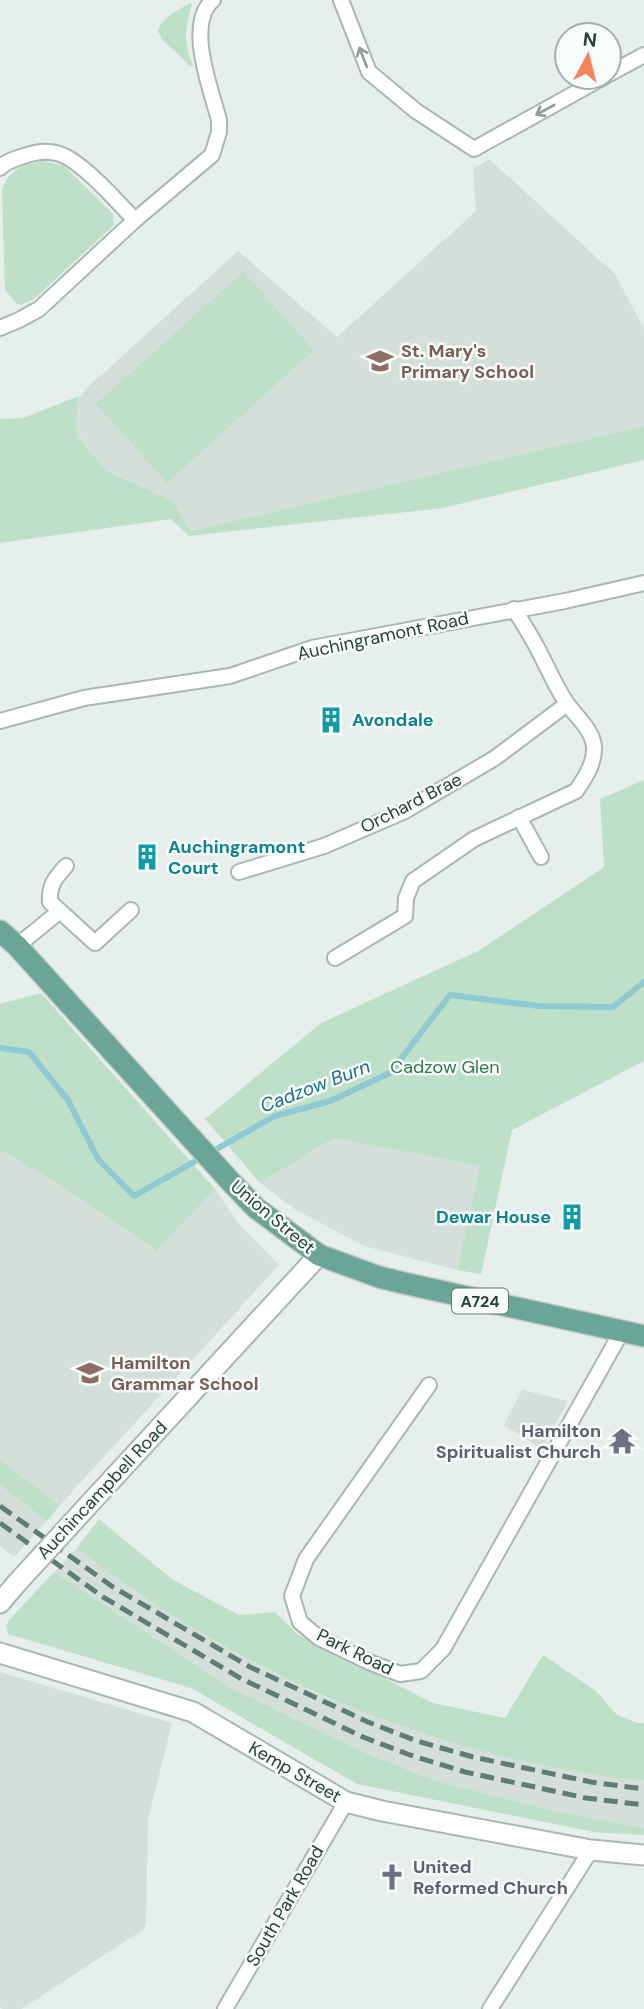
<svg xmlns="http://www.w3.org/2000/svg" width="644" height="2009" font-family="'DM Sans',sans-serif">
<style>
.built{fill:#d4dfda}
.green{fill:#bfe0c8}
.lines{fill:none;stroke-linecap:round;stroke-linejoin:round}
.stream{stroke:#8ec9d4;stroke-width:6}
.minor-casing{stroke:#a8b8b2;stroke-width:18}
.tertiary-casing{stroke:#a8b8b2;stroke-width:23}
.primary-casing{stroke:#c2cac8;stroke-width:24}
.minor{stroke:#fff;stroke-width:14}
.tertiary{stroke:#fff;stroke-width:19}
.primary{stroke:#6aa596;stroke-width:21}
.rail{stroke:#5f7d75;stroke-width:5;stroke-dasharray:14 7;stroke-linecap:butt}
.tertiary-bridge-casing{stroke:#a8b8b2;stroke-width:23;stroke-linecap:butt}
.tertiary-bridge{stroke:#fff;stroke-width:19}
.oneway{stroke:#92a09c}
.labels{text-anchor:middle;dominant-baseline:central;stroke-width:5;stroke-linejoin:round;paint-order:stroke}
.shield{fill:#f7fbf9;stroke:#637a73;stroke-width:2}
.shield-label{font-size:16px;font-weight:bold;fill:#24423a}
.education-label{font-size:18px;font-weight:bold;fill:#785e54;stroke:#f7fbf9;text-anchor:start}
.street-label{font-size:18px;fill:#24423a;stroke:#f7fbf9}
.culture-label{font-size:18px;font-weight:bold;fill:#0d838f;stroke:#f7fbf9;text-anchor:start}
.park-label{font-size:18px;fill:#2d7a4b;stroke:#f7fbf9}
.worship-label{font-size:18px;font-weight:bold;fill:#5b616d;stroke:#f7fbf9;text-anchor:end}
.water-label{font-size:19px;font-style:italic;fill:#1c6f80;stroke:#f7fbf9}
</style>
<rect width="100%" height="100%" fill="#e6efeb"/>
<g class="built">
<path d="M489,159L615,274L644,329V426L190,531L173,501L105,469L77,435L75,417L79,398L89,386L238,251L337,337L476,211L473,169Z"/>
<path d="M334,1138L480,1166L457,1270L364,1246L296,1210L260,1183Z"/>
<path d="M0,1150L50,1179L155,1251L215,1189L239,1224L279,1265L60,1505L0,1460Z"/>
<path d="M522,1390L568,1401L542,1449L504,1425Z"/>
<path d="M0,1485L47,1521L14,1557L0,1546Z"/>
<path d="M76,1549L146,1598L207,1637L256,1664L325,1697L432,1737L486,1752L644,1780V1828L559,1812L433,1780L361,1751L229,1687L54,1572Z"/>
<path d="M0,1672L172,1723L148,1819L146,1922L144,1929L21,2009H2L0,2006Z"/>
</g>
<g class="green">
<path d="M190,3L192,5C184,29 184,42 193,66H190L162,39L158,31C163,16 177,11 190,3Z"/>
<path d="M44,161L64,166L113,214L114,225L34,299L21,305L16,303L5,290L2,191C9,168 22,165 44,161Z"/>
<path d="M243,272L314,350L167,483L96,404Z"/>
<path d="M79,396L76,417L77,436L106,470L173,501L190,531L644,426V460L443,508L189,536L171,519L0,543V419L23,418Z"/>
<path d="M644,780V1061L512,1130L481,1274L457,1270L480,1166L334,1138L260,1183L205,1119L321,1023L478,951L604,867L600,799Z"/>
<path d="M41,993L215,1189L156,1251L50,1179L0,1150V1004Z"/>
<path d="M0,1460L60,1505L47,1521L0,1485Z"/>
<path d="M99,1519L173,1580L239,1615L275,1612L297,1634L433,1703L505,1718L543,1655L596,1691L617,1715L637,1723H644V1780C603,1778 563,1769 523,1761C413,1736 307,1694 208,1637C162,1611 119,1579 76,1549Z"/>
<path d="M54,1572L229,1687L361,1751L433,1780L559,1812L644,1828V1835L594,1832L357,1784L191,1688L8,1634L6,1626L9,1620Z"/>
</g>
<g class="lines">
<path class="stream" d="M0,1048L29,1052L68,1100L98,1159L134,1196L275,1116L330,1101L390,1073L450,995L539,1006L613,1007L644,982"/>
<g class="minor-casing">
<g id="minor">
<path d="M341,0L369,72L416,111L474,149L604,77"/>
<path d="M609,74L644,55"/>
<path d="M0,168C6,161 15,159 24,156C35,152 45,150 56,153C80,158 117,202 135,220"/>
<path d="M0,328L19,320L39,309L135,220L212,155L219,132V120C211,89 185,24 213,0"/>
<path d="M0,721L84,698L230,676L312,648L565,601L644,583"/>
<path d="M519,817L541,857"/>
<path d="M66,866C55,878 49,885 50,902L95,943L131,910"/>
<path d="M239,872L324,846L405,811L495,758L567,704"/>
<path d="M17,946L60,911"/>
<path d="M335,958L405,916L406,898L413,881L474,839L576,791C585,778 595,763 594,746C592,730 577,717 568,705C554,685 546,663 534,642C528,631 521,620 514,609"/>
<path d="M429,1385L306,1559L292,1596L300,1622L319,1638L369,1662L400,1674L421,1671L443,1649L622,1331"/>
<path d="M225,2009L346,1802"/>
<path d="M490,2009L591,1850"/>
</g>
</g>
<g class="tertiary-casing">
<g id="tertiary">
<path d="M93,1500L319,1255"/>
<path d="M0,1603L16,1584"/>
<path d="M0,1653L193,1712L346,1802L382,1811L591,1850L644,1855"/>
</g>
</g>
<g class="primary-casing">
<path id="primary" d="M0,931L17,946L231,1182L256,1208L319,1255L379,1277L408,1284L644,1336"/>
</g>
<use href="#minor" class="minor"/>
<use href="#tertiary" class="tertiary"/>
<use href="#primary" class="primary"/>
<g class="rail">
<path d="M0,1506L113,1587L250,1667L368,1722L417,1741L473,1757L591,1782L644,1789"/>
<path d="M0,1523L103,1597L240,1678L363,1737L410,1755L465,1772L586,1798L644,1805"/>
</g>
<g class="tertiary-bridge-casing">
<path id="tertiary-bridge" d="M16,1584L93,1500"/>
</g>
<use href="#tertiary-bridge" class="tertiary-bridge"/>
</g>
<defs><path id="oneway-shaft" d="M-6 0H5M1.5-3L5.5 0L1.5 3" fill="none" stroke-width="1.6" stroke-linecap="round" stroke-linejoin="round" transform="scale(1.75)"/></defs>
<g class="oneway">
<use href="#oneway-shaft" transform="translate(363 57) rotate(-111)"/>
<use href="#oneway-shaft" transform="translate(545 110) rotate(151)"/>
</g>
<defs>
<g id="school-bare" transform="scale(2.1)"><path d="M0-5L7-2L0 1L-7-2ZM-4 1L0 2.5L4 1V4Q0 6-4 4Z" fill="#8d6e63" stroke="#f7fbf9" stroke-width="2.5" paint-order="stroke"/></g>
<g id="building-bare" transform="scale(2.1)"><path d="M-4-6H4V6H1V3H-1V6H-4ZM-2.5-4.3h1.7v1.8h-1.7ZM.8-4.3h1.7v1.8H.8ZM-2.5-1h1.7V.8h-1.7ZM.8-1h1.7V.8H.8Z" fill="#0f9aa8" stroke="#f7fbf9" stroke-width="2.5" paint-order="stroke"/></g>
<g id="temple-bare" transform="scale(2.1)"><path d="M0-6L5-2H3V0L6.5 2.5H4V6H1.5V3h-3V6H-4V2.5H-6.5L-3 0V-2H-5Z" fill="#6b7280" stroke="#f7fbf9" stroke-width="2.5" paint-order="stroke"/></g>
<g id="church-bare" transform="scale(2.1)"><path d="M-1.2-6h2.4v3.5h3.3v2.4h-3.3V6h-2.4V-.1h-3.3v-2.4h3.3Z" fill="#6b7280" stroke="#f7fbf9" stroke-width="2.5" paint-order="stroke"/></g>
</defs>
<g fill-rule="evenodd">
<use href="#school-bare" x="380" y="361"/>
<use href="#building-bare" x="331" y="720"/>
<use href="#building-bare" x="147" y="857"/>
<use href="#building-bare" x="572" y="1217"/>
<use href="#school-bare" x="90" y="1373"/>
<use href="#temple-bare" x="622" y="1441"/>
<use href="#church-bare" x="392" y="1877"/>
</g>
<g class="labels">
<rect class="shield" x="452" y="1288.5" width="56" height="25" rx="5"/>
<g class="shield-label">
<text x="480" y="1301">A724</text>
</g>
<g class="education-label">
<text x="401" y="351">St. Mary's<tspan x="401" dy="21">Primary School</tspan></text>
<text x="111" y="1363">Hamilton<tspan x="111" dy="21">Grammar School</tspan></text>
</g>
<g class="street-label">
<text transform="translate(383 636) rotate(-12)">Auchingramont Road</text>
<text transform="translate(411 803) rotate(-27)">Orchard Brae</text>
<text transform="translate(273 1217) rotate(40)">Union Street</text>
<text transform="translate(102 1490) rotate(-47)">Auchincampbell Road</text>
<text transform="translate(355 1652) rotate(26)">Park Road</text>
<text transform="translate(295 1772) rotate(30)">Kemp Street</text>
<text transform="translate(285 1906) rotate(-60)">South Park Road</text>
</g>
<g class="culture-label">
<text x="352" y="720">Avondale</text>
<text x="168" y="847">Auchingramont<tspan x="168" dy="21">Court</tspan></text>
<text x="551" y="1217" text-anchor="end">Dewar House</text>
</g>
<g class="park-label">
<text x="445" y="1067">Cadzow Glen</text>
</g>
<g class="worship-label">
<text x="601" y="1431">Hamilton<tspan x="601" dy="21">Spiritualist Church</tspan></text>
<text x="413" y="1867" text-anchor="start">United<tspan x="413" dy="21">Reformed Church</tspan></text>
</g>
<g class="water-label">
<text transform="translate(315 1086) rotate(-21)">Cadzow Burn</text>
</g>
</g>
<g transform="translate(588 56) rotate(7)"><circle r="33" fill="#f7fbf9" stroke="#a3b1ad" stroke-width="2"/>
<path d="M0-5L12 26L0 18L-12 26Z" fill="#f4845f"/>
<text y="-10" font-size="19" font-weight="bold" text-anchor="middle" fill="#24423a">N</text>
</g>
</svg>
